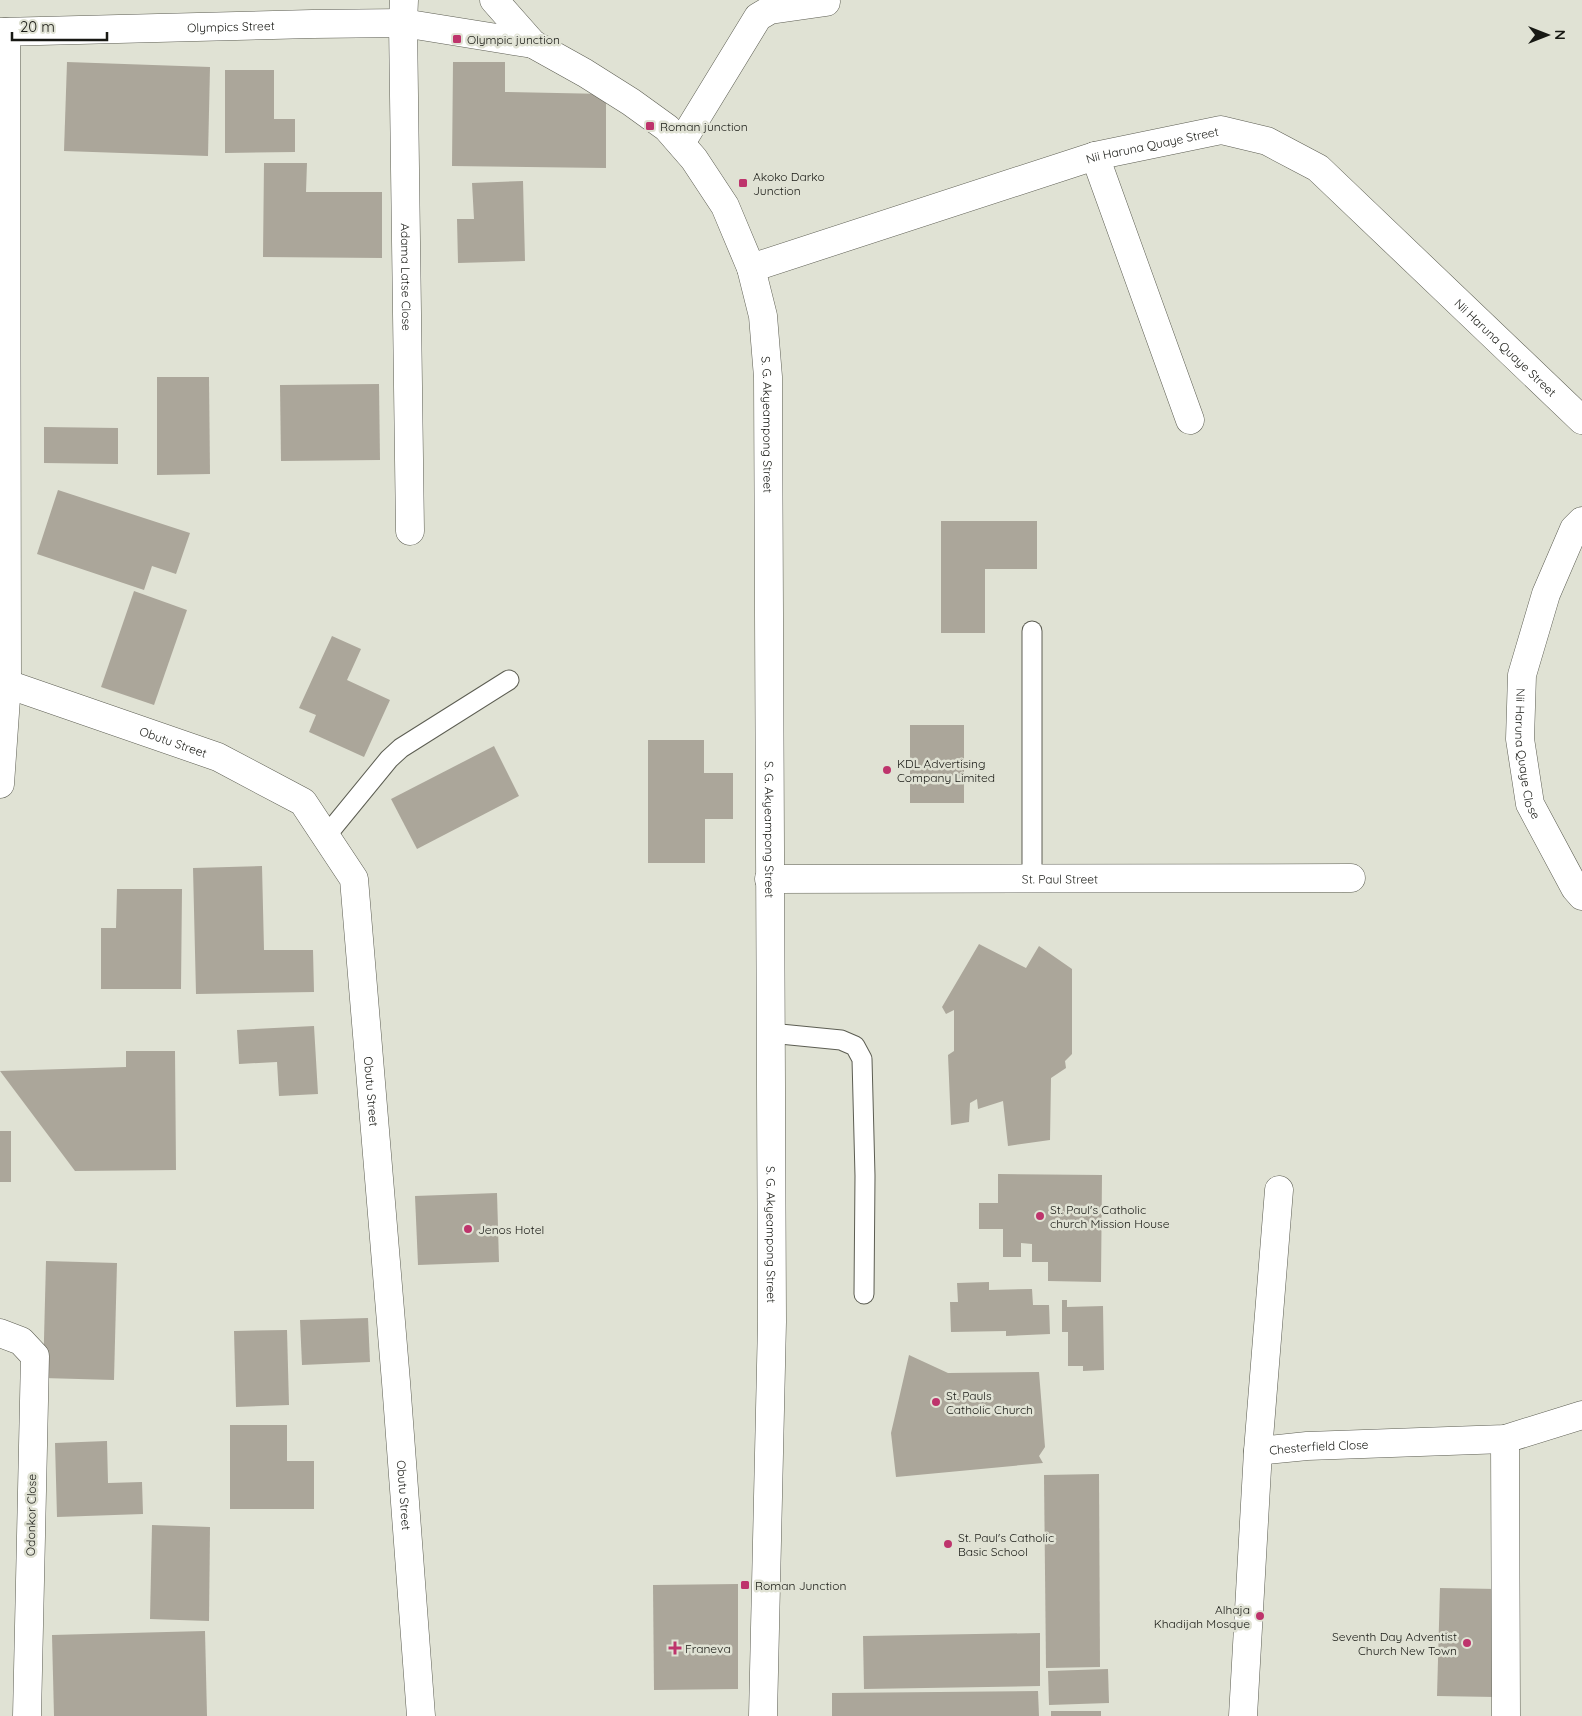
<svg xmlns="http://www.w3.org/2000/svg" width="1582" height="1716" font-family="Quicksand,sans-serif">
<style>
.building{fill:#aba69a}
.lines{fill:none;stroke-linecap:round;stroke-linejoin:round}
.lane-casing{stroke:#5c5d52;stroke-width:21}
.street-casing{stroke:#5c5d52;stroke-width:29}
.secondary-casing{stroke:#5c5d52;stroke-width:29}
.lane{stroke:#fff;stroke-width:19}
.street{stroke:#fff;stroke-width:28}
.secondary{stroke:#fff;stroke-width:28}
.poi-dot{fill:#be346c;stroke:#e0e2d4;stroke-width:2}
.labels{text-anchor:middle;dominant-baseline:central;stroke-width:5;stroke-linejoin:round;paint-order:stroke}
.street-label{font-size:12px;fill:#181914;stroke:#e0e2d4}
.poi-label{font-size:12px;fill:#181914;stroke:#e0e2d4;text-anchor:start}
</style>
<rect width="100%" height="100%" fill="#e0e2d4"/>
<g class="building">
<path d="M67,62L210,67L208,156L64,151Z"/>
<path d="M453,62H505V92L606,94V168L452,166Z"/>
<path d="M225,70H274V119H295V152L225,153Z"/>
<path d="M264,163H307L306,192H382V258L263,257Z"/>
<path d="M523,181L525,261L458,263L457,219H474L472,183Z"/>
<path d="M157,377H209L210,474L157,475Z"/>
<path d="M379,384L380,460L281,461L280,385Z"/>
<path d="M44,427L118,428V464L44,463Z"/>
<path d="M58,490L190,533L176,574L152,566L144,590L37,554Z"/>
<path d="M941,521H1037V569H985V633H941Z"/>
<path d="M134,591L187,610L154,705L101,687Z"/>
<path d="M332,636L361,649L347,680L390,700L364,757L309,732L316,715L299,708Z"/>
<rect x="910" y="725" width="54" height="78"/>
<path d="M648,740H704V773H733V819H705V863H648Z"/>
<path d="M494,746L519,796L417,849L391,799Z"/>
<path d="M262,866L264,950H313L314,992L196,994L193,868Z"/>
<path d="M117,889H182L181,989H101V928H116Z"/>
<path d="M979,944L1026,968L1039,946L1072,969V1054L1065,1061L1066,1068L1051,1078L1050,1140L1008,1146L1003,1101L978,1109L977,1099L970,1103L969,1122L951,1125L948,1055L954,1051V1010L946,1014L942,1007Z"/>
<path d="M314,1026L318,1094L279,1096L277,1062L239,1064L237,1030Z"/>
<path d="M126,1051H175L176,1170L75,1171L0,1071L126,1067Z"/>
<rect x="0" y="1131" width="11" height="51"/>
<path d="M998,1174L1102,1175L1101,1282L1048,1281V1262H1032V1244L1021,1243V1257H1003V1229H979V1203H998Z"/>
<path d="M497,1193L499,1262L418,1265L415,1196Z"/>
<path d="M46,1261L117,1263L114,1380L43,1378Z"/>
<path d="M989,1282V1290L1032,1289L1033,1305H1049L1050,1334L1006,1336V1331L951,1332L950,1302H958L957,1283Z"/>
<path d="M1062,1300H1067V1307L1103,1306L1104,1370L1083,1371V1366H1068V1332H1062Z"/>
<path d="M368,1318L370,1362L302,1365L300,1320Z"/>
<path d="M287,1330L289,1405L236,1407L234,1331Z"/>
<path d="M909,1355L948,1373L1039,1372L1045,1447L1039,1456L1043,1463L896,1477L891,1433Z"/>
<path d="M230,1425H287V1461H314V1509H230Z"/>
<path d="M107,1441L108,1483L142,1482L143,1514L57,1517L55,1443Z"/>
<path d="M1099,1474L1100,1667L1046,1668L1044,1475Z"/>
<path d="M152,1525L210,1527L209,1621L150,1619Z"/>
<path d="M738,1584V1689L654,1690L653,1585Z"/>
<path d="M1440,1588L1497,1589L1495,1697L1437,1696Z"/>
<path d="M205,1631L207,1716H54L52,1635Z"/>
<path d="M1040,1633V1686L864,1689L863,1636Z"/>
<path d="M1108,1669L1109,1703L1049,1705L1048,1671Z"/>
<path d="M1038,1691L1039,1716H832V1693Z"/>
<rect x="1051" y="1711" width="50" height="5"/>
</g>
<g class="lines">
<g class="lane-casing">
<g id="lane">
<path d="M1032,631V879"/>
<path d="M326,836L389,759L401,748L509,680"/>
<path d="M770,1033L841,1040L855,1046L862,1059L865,1176L864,1294"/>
</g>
</g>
<g class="street-casing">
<g id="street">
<path id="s1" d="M403,23L410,531"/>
<path d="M681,143L758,17L770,10L826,2"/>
<path d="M1095,156L1190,420"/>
<path id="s2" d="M751,268L1095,156L1221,130L1267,141L1318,168L1582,420"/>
<path id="s3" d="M1582,521L1574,529L1546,594L1522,675L1520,739L1530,804L1575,888L1582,896"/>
<path id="s4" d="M7,684L218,757L303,802L354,879L396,1382L421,1716"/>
<path d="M0,784L7,684L6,32"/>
<path id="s5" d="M769,879L1351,878"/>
<path d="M0,1333L21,1341L35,1356L27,1716"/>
<path d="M1505,1439L1506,1716"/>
<path id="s6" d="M1258,1451L1307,1446L1505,1439L1582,1415"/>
<path d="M1243,1716L1258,1451L1279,1190"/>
</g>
</g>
<g class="secondary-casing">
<g id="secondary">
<path id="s7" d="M494,0L533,44L585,73L631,102L667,128L694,159L725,206L751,268L763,316L768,377L772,1322L763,1716"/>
<path d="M403,23L404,0"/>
<path id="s8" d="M0,32L312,24L403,23L533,44"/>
</g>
</g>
<use href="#lane" class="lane"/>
<use href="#street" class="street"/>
<use href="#secondary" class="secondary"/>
</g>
<g class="poi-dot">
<rect x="452" y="34" width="10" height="10" rx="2.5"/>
<rect x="645" y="121" width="10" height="10" rx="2.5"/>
<rect x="738" y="178" width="10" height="10" rx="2.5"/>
<circle cx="887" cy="770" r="5"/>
<circle cx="1040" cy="1216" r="5"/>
<circle cx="468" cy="1229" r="5"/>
<circle cx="936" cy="1402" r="5"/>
<circle cx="948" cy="1544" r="5"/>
<rect x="740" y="1580" width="10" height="10" rx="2.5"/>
<circle cx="1260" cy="1616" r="5"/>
<circle cx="1467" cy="1643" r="5"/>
<path d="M672.5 1640.5h5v5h5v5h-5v5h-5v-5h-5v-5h5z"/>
</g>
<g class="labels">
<g class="street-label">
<text stroke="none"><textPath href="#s8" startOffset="231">Olympics Street</textPath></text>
<text stroke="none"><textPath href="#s2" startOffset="420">Nii Haruna Quaye Street</textPath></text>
<text stroke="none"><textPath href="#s1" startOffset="254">Adama Latse Close</textPath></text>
<text stroke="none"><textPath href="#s2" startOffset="855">Nii Haruna Quaye Street</textPath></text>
<text stroke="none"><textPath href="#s7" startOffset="540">S. G. Akyeampong Street</textPath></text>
<text stroke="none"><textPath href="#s4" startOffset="176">Obutu Street</textPath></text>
<text stroke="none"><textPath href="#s3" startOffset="246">Nii Haruna Quaye Close</textPath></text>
<text stroke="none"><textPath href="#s7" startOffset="945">S. G. Akyeampong Street</textPath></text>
<text stroke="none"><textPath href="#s5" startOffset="291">St. Paul Street</textPath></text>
<text stroke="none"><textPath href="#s4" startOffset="625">Obutu Street</textPath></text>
<text stroke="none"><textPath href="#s7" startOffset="1350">S. G. Akyeampong Street</textPath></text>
<text stroke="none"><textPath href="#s6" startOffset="61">Chesterfield Close</textPath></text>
<text stroke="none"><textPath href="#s4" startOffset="1030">Obutu Street</textPath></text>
<text transform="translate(31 1515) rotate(-89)">Odonkor Close</text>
</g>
<g class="poi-label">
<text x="467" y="39">Olympic junction</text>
<text x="660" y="126">Roman junction</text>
<text x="753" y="176">Akoko Darko<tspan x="753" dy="14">Junction</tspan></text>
<text x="897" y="763">KDL Advertising<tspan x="897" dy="14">Company Limited</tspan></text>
<text x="1050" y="1209">St. Paul's Catholic<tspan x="1050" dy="14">church Mission House</tspan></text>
<text x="478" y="1229">Jenos Hotel</text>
<text x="946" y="1395">St. Pauls<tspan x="946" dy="14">Catholic Church</tspan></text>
<text x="958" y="1537">St. Paul's Catholic<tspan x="958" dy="14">Basic School</tspan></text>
<text x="755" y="1585">Roman Junction</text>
<text x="1250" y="1609" text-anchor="end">Alhaja<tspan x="1250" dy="14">Khadijah Mosque</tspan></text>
<text x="1457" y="1636" text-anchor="end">Seventh Day Adventist<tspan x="1457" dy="14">Church New Town</tspan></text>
<text x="685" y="1648">Franeva</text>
</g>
</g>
<g transform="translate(1547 35) rotate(90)" stroke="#e0e2d4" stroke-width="4" paint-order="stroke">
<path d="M0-4L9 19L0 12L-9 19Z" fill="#181914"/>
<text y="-8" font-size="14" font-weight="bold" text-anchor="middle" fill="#181914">N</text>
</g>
<path d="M12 32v8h95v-8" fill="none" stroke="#181914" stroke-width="2.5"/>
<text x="20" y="32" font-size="15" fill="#181914" stroke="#e0e2d4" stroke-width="4" paint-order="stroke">20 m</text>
</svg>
